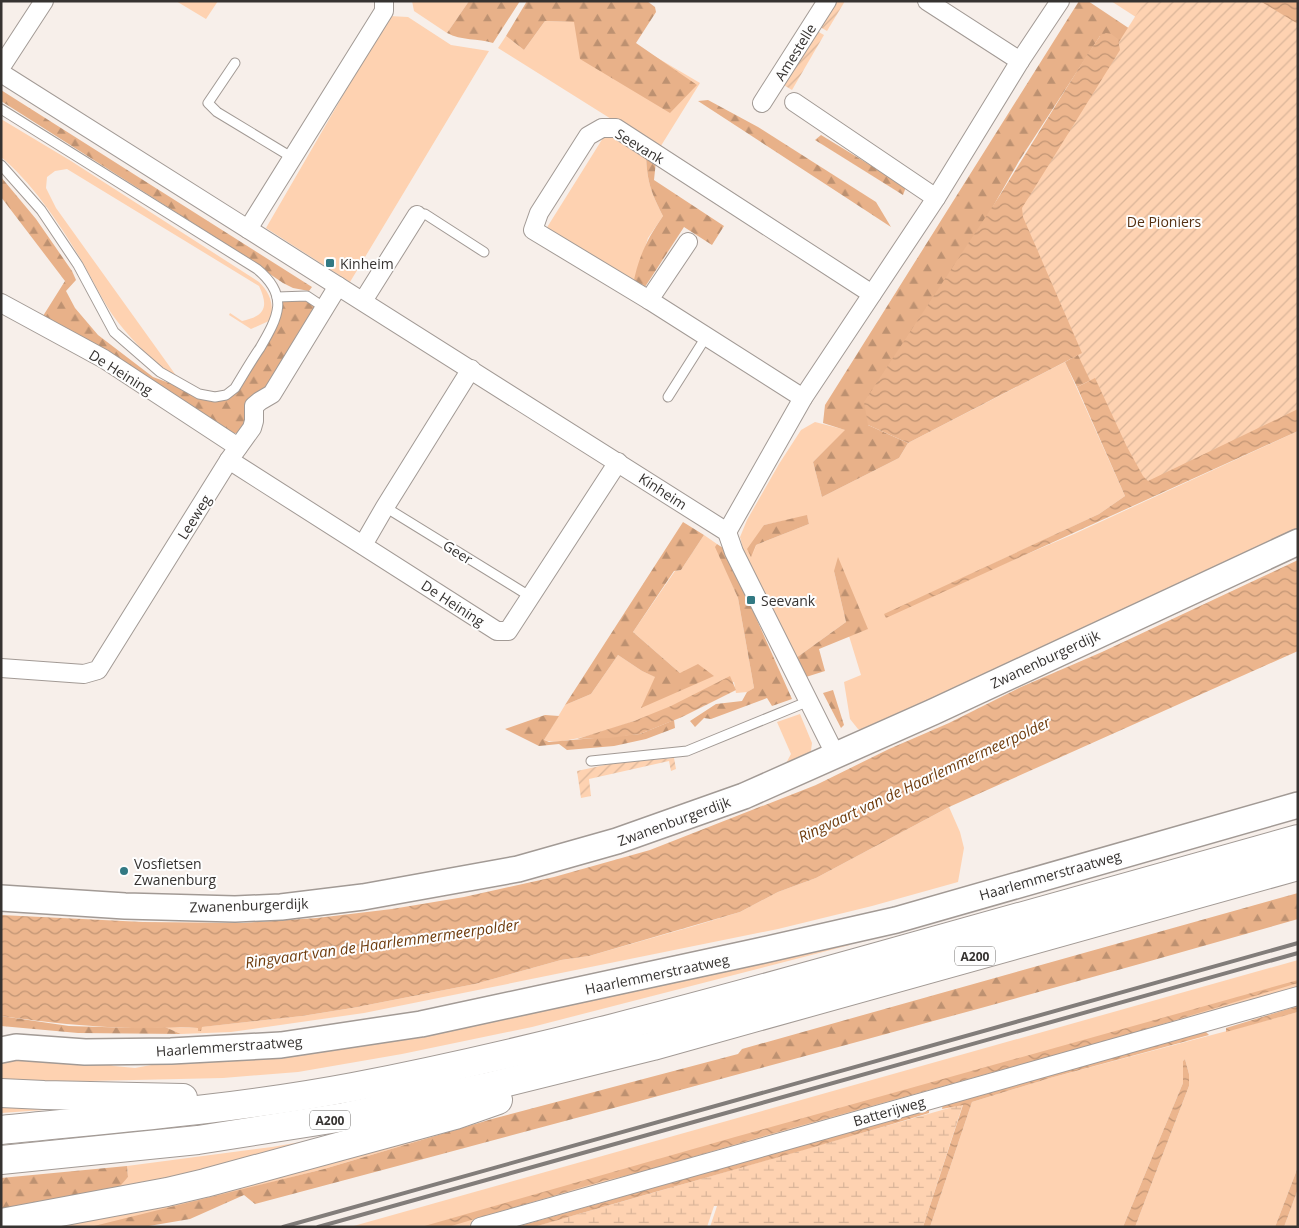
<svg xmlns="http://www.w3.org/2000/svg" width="1299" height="1228" font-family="'Open Sans',sans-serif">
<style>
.grass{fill:#fed2b1;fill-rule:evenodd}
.forest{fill:url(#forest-firs)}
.wetland{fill:url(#wetland-marsh)}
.garden{fill:url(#garden-furrows)}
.water{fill:url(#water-waves)}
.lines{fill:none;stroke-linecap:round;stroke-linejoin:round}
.lane-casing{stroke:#a29a95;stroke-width:11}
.street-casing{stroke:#a29a95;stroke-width:20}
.secondary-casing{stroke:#a29a95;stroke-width:28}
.highway-casing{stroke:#a29a95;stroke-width:30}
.lane{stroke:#fff;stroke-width:9}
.street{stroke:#fff;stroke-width:18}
.secondary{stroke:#fff;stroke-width:25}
.highway{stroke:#fff;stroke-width:28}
.rail{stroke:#827d7a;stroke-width:4}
.poi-dot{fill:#327983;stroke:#fefefe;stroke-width:2}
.labels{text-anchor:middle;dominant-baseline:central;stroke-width:4;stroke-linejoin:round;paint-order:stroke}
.shield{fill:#fefefe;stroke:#72706e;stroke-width:1}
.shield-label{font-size:12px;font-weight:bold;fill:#363331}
.street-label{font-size:14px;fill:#363331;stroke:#fefefe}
.park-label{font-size:14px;fill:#553113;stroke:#fefefe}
.poi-label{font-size:14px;fill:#363331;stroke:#fefefe;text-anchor:start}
.water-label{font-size:15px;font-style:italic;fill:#6f3c0d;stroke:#fefefe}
</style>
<defs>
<pattern id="forest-firs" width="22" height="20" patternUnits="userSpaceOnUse" patternTransform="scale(1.25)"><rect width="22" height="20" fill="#e8b189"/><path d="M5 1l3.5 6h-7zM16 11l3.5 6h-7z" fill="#bd9171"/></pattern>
<pattern id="wetland-marsh" width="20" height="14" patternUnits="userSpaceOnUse" patternTransform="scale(1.25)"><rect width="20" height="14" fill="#fed2b1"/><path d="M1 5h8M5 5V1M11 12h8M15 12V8" fill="none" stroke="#dab599"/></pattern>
<pattern id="garden-furrows" width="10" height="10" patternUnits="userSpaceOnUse" patternTransform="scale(1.25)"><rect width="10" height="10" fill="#fed2b1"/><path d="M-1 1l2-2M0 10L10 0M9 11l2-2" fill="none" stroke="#dab599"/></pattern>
<pattern id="water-waves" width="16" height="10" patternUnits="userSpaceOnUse" patternTransform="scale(1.25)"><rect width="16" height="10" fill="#ecb58d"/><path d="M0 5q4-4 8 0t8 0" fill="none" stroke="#c09474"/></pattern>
</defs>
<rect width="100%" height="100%" fill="#f7efea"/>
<g class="grass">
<path d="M176,1H218L206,19Z"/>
<path d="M412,1H469L447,33L414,11Z"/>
<path d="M1111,1H1145L1142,21Z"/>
<path d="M389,16L408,17L451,45L489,51L350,282L266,228Z"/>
<path d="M545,21L574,22L627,40L700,83L659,149L498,48L506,36L524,50Z"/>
<path d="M1,119L71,161L259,282C270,293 274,304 271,320L251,329L229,315L230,313L242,321C265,316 269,307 259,286L67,169L55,171L47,177L46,188L56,208L180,381C156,365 135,344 117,321C104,304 95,284 84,265C64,230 32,182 1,157Z"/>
<path d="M608,130L646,155C647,182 651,192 663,216L648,238L633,285L546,229Z"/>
<path d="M1065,362L1125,496L1099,514L884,615L1074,534L1298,431V531L869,734L858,729L850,719L844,682L861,675L849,636L867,629L834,571L846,622L796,658L745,557L740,537L747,520L779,464L801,430L815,422L846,430L813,462L822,497L899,458L908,443ZM807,516L809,524L756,545L752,556L764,525Z"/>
<path d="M704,535L717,544L716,547L738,598L754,688L747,692L736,693L734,682C699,695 574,751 544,740L565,705L591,694L618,655L642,671L656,677L642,707L680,673L633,632L675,571L681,570Z"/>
<path d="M800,714L812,743L810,758L783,769L791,754L777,722Z"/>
<path d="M949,807L960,832L964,848L958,882L872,906L778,929L364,1013L231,1032L181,1034L165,1027L198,1028V1031H201V1027L302,1016L352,1008L475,984L561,960L589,956L694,926L740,912L778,892L816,878Z"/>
<path d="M843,944L850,945L532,1027L402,1054L298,1072L223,1078L1,1083V1063L20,1058L98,1061L114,1066L135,1068L162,1063L276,1057L493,1020Z"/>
<path d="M1298,960V988L465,1227H350Z"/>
<path d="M1298,1012V1167L1275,1227H1135L1189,1086V1074L1185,1059L1183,1061V1083L1123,1227H930L972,1102L1050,1078Z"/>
<path d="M1,1102L85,1107L1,1113Z"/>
<path d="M455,1130L324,1169L102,1225L90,1227H34Z"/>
<path d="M364,1131L106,1194L128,1177L127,1166L272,1147Z"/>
<path d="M1298,1189V1227H1284Z"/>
</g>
<g class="forest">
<path d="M469,1H520L493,43C478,38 461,41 447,33Z"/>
<path d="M527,1H647L655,7L656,12L636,43L697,85L670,113L580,59L574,22L545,21L524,50L506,36Z"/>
<path d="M1079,1H1088L1145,39L1095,378L1077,387L1065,362L1081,353L1100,36L1019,161L868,425L908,443L899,458L822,497L813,462L845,430L823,423L825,405Z"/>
<path d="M1,90L312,287L309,291L293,288L283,283L229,246L1,101Z"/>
<path d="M708,100L758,127L876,202L891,227L698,101Z"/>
<path d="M821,135L906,187L903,195L815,140Z"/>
<path d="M646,155L656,161L654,180L724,226L712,245L684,227L643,290L633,285C638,258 647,239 663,216C651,192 647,182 646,155Z"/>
<path d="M1,177L36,219L72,271L76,280L66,291L75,308L98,335L153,377L199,394L226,395L274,323L277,297L307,296L320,304L248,419L241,433H233L126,364L43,316L65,281L1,197Z"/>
<path d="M807,515L809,524L756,545L751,557L747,549L764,525Z"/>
<path d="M683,522L704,535L681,570L674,571L633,632L680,673L698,664L714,676L641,708L655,677L642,671L618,655L591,694L565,705Z"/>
<path d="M717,544L726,550L792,699L772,706L767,698L711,719L704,718L695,727L690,721L716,704L742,701L747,692L754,688L738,598L715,547Z"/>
<path d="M838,557L868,629L819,649L825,671L806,677L796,658L846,622L834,571Z"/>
<path d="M833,690L844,725L841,728L823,693Z"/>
<path d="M545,715L559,716L544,740L549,742L640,734L674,720L675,728L646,739L614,746L567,750L559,744L539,746L505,729Z"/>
<path d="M1298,893V919C951,1018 603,1111 255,1204L244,1195L190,1219L143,1227H90L324,1169L492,1119L738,1054L742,1049Z"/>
<path d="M1,1016L69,1026L134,1028L165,1027L181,1034L78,1033L1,1026Z"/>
<path d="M127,1166L128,1177L121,1185L106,1194L1,1214V1178Z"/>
</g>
<path class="wetland" d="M963,1104L923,1227H710L717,1206H714L707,1227H533Z"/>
<g class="garden">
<path d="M835,1H845L827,31L820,27Z"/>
<path d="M1145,1H1266L1298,20V418L1143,491L1010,213Z"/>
<path d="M817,31L824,35L792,90L782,84Z"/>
<path d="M674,758L676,769L671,771L669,761L589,779L591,796L581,798L577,771L614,763Z"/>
</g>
<g class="water">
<path d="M1260,1H1298V24Z"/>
<path d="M1106,33L1111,34L1118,39L1120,50L1022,208L1023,217L1082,353L908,443L868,425L864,402L1000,195L1087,55L1100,36Z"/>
<path d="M1095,378L1127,447L1143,476L1148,481L1298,409V431L886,618L884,614L1099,514L1125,496L1077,387Z"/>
<path d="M1298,560V651L949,807L816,878L778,892L740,912L589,956L561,960L475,984L352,1008L302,1016L202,1027L201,1031H198V1028C176,1026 154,1029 132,1028C88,1027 45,1022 1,1016V915L143,922L243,923L317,918L392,909L464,897L554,877L650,850L816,785L889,749L949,723L1021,687L1102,652Z"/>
<path d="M730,676L736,690L682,717L640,734L609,738L577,739L634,721L671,706Z"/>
<path d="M1298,980V983L1113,1039L767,1135L638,1173L603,1181L448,1227H421L735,1137Z"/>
<path d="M1298,1006V1012L1226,1032V1028Z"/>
<path d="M1205,1031L1209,1035L1050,1078L972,1102L930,1227H923L963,1105L942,1109L943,1104Z"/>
<path d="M1185,1059L1189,1074V1086L1135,1227H1123L1183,1083V1061Z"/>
<path d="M929,1109V1113C798,1153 666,1188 534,1227H516Z"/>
<path d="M1298,1167V1189L1284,1227H1275Z"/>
</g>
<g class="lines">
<g class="lane-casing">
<g id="lane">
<path d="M235,63L208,103L217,112L293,158"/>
<path d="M1,109L257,269C290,296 278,317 260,348C251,361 243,375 235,388L226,395L215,397L199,394L160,372L114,332L78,265L41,210L1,165"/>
<path d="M417,215L425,214L484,252"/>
<path d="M277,297L307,296L325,308"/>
<path d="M668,397L706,337"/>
<path d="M385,507L531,597"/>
<path d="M591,761L687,751L809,701"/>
</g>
</g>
<g class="street-casing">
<g id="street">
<path d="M927,1L1020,61"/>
<path d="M1,67L44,1"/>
<path d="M1,73L727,532L734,552L836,756"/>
<path d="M794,102L936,198"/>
<path d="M762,103L827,1"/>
<path d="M248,229L384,11V1"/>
<path d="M649,300L688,242"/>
<path d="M363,301L417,215"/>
<path d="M1,303L104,359L238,447"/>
<path d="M803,398L649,300L533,230L539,213L588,136L602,128H616L872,294"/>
<path d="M229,460L497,631H508L618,462"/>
<path d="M727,532L803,398L936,198L1020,61L1060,1"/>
<path d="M363,545L385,507L471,369"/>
<path d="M1,668L84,674L98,670L229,460L252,428L254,421V406L260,401L272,394L338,286"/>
<path d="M480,1227L1298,996"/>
</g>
</g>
<g class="secondary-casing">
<g id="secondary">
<path d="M1,898L125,906L235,909L281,907L363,897L518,869L617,841L744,796L933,712L1298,542"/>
<path d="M1,1050L16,1047L85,1052L171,1051L281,1045L421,1024L759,951L896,920L1298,805"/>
</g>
</g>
<g class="highway-casing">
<g id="highway">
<path d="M1,1093L44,1095L183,1098"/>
<path d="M1,1130C119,1118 237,1109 353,1087C529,1053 701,1006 873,958C1014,918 1156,879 1298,839"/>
<path d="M1,1160L198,1140L344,1117L487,1087L653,1046L1298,866"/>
<path d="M1,1223L167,1192L205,1183L455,1115L498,1100"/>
</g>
</g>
<use href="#lane" class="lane"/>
<use href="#street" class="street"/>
<use href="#secondary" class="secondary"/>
<use href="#highway" class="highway"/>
<g class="rail">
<path d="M283,1227L1298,943"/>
<path d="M318,1227L1298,953"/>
</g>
</g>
<g class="poi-dot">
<rect x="325" y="258" width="10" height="10" rx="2.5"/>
<rect x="746" y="595" width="10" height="10" rx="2.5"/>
<circle cx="124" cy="871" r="5"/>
</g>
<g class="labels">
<g class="shield">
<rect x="955" y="946.5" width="40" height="19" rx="4"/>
<rect x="310" y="1110.5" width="40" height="19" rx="4"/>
</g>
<g class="shield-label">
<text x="975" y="956">A200</text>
<text x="330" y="1120">A200</text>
</g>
<g class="street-label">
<text transform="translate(795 52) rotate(-58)">Amestelle</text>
<text transform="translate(640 146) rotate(31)">Seevank</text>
<text transform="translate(121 372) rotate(32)">De Heining</text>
<text transform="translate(663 491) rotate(33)">Kinheim</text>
<text transform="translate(194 517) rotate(-58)">Leeweg</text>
<text transform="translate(458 552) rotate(32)">Geer</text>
<text transform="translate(453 603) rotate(33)">De Heining</text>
<text transform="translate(1045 659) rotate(-25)">Zwanenburgerdijk</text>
<text transform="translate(674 821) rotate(-20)">Zwanenburgerdijk</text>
<text transform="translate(1050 875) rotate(-16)">Haarlemmerstraatweg</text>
<text transform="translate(249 905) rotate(-2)">Zwanenburgerdijk</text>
<text transform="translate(657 974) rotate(-12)">Haarlemmerstraatweg</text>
<text transform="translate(229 1046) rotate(-4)">Haarlemmerstraatweg</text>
<text transform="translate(889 1111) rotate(-16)">Batterijweg</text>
</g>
<g class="park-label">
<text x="1164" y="221">De Pioniers</text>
</g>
<g class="poi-label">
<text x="340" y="263">Kinheim</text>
<text x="761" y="600">Seevank</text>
<text x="134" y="863">Vosfietsen<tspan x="134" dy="16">Zwanenburg</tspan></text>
</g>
<g class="water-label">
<text transform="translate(924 779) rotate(-25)">Ringvaart van de Haarlemmermeerpolder</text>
<text transform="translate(382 943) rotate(-8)">Ringvaart van de Haarlemmermeerpolder</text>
</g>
</g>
<rect width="1299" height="1228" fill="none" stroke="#363331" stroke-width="5"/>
</svg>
